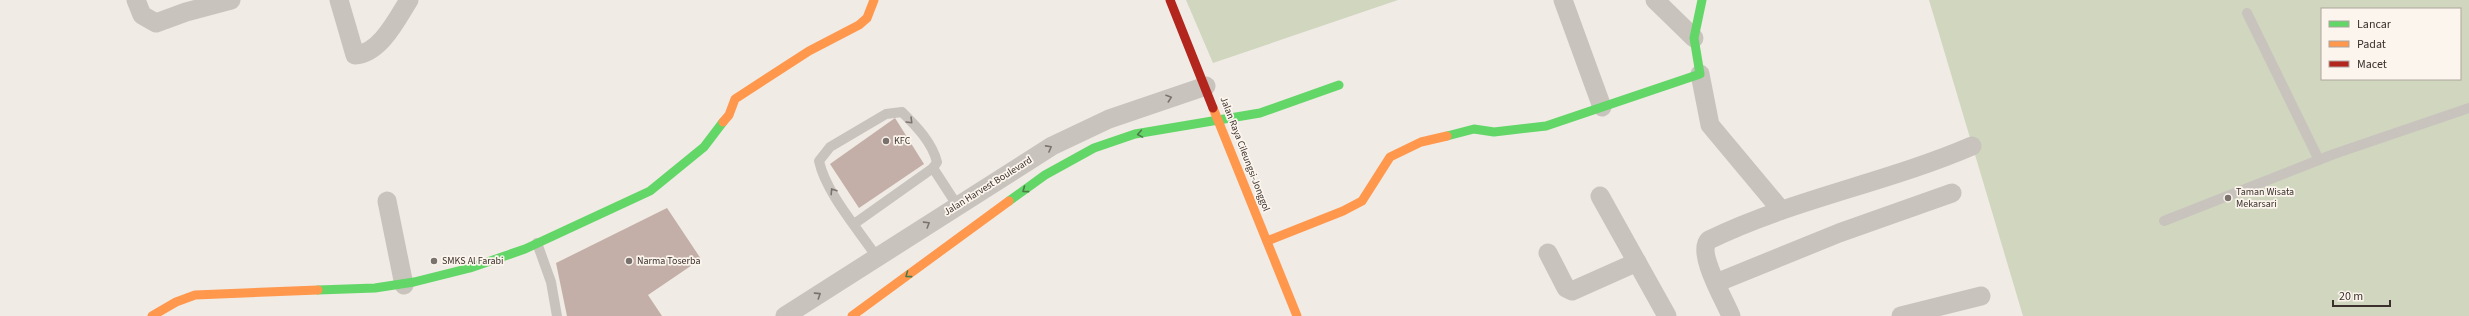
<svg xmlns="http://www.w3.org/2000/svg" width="2469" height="316" font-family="'Source Sans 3',sans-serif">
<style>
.green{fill:#d1d6bf;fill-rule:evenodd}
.building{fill:#c3afa7}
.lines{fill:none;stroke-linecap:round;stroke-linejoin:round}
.lane{stroke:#c9c3be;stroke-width:10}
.street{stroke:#c9c3be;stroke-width:19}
.fast{stroke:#63d668;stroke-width:9}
.slow{stroke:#ff974d;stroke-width:9}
.jam{stroke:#b3261e;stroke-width:9}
.oneway{stroke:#7b726d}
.oneway2{stroke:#4d7b46}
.poi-dot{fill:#7a716c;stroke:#fbf5ee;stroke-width:1.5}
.labels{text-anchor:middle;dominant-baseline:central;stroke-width:3.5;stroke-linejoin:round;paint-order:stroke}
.poi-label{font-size:10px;fill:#3b302b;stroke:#fbf5ee;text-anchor:start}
.street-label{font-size:10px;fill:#3b302b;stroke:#fbf5ee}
</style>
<rect width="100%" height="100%" fill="#f0ebe5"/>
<g class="green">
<path d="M1186,0H1398L1213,63Z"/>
<path d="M1929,0H2469V316H2023ZM2322,9H2460V79H2322Z"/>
</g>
<g class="building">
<path d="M895,118L924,164L859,208L830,164Z"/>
<path d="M667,208L701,259L648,295L662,316H567L556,263Z"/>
</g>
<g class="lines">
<g class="lane">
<path d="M2247,13L2319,160"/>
<path d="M933,168L957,205"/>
<path d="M2164,221L2334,154L2469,108"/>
<path d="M854,224L933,168L937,162C932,142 916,126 902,112L886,114L830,147L819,161C826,193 858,229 876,256"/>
<path d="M537,243L551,282L557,316"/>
</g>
<g class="street">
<path d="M136,0L142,15L156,23L186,12L231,0"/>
<path d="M339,0L355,55C380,54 397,19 409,0"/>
<path d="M1563,0L1602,107"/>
<path d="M1655,0L1694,38"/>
<path d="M1700,74L1710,125L1781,210"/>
<path d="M1600,196L1667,316"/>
<path d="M387,201L404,285"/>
<path d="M1548,253L1566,288L1572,291L1637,262"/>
<path d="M1716,283L1839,233L1952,193"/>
<path d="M785,316L1052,146L1109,119L1206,86"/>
<path d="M1731,316C1725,301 1696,252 1709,240C1793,199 1886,183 1972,146"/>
<path d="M1901,316L1981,296"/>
</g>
<g class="fast">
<path d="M1447,136L1474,129L1494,132L1546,126L1700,74L1694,38L1702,0"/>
<path d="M1009,201L1045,175L1094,148L1135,134L1260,113L1339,85"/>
<path d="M318,290L375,288L414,282L470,268L525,249L650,191L704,147L723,122"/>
</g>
<g class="slow">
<path d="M1213,108L1297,316"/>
<path d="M723,122L729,115L735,99L809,51L859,25L867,18L874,0"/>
<path d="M1267,241L1343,211L1362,201L1390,157L1421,142L1447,136"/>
<path d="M152,316L176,302L195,295L318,290"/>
<path d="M852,316L1009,201"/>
</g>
<path class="jam" d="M1170,0L1213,108"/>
</g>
<defs><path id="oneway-chevron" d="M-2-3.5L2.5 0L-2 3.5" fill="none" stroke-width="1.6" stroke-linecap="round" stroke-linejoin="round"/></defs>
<g class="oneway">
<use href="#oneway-chevron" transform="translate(1169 98) rotate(-19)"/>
<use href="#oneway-chevron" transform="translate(910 121) rotate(45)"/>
<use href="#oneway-chevron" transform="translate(1049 148) rotate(-29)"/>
<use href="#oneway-chevron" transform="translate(833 191) rotate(-123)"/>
<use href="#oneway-chevron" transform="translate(927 224) rotate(-32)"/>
<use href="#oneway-chevron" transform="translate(818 295) rotate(-33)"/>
</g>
<g class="oneway2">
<use href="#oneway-chevron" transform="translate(1140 134) rotate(170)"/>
<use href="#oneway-chevron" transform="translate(1025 190) rotate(144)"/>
<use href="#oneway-chevron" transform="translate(908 275) rotate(144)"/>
</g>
<g class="poi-dot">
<circle cx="886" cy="141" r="4"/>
<circle cx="2228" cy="198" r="4"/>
<circle cx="434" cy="261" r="4"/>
<circle cx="629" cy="261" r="4"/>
</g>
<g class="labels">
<g class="poi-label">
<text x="894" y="141">KFC</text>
<text x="2236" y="192">Taman Wisata<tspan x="2236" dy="12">Mekarsari</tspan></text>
<text x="442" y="261">SMKS Al Farabi</text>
<text x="637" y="261">Narma Toserba</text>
</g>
<g class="street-label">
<text transform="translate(1245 154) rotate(69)">Jalan Raya Cileungsi-Jonggol</text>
<text transform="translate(988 186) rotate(-32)">Jalan Harvest Boulevard</text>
</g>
</g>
<rect x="2321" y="8" width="140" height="72" fill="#fbf5ee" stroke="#aea6a0"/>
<rect x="2329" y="21" width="20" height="6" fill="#63d668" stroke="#aea6a0"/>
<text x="2357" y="28" font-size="12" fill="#3b302b">Lancar</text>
<rect x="2329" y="41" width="20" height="6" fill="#ff974d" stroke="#aea6a0"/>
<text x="2357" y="48" font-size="12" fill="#3b302b">Padat</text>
<rect x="2329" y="61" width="20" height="6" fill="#b3261e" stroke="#aea6a0"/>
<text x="2357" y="68" font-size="12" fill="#3b302b">Macet</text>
<path d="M2333 300v6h57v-6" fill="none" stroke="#3b302b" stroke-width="2"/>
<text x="2339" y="300" font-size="12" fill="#3b302b" stroke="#fbf5ee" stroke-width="3" paint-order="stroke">20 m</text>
</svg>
